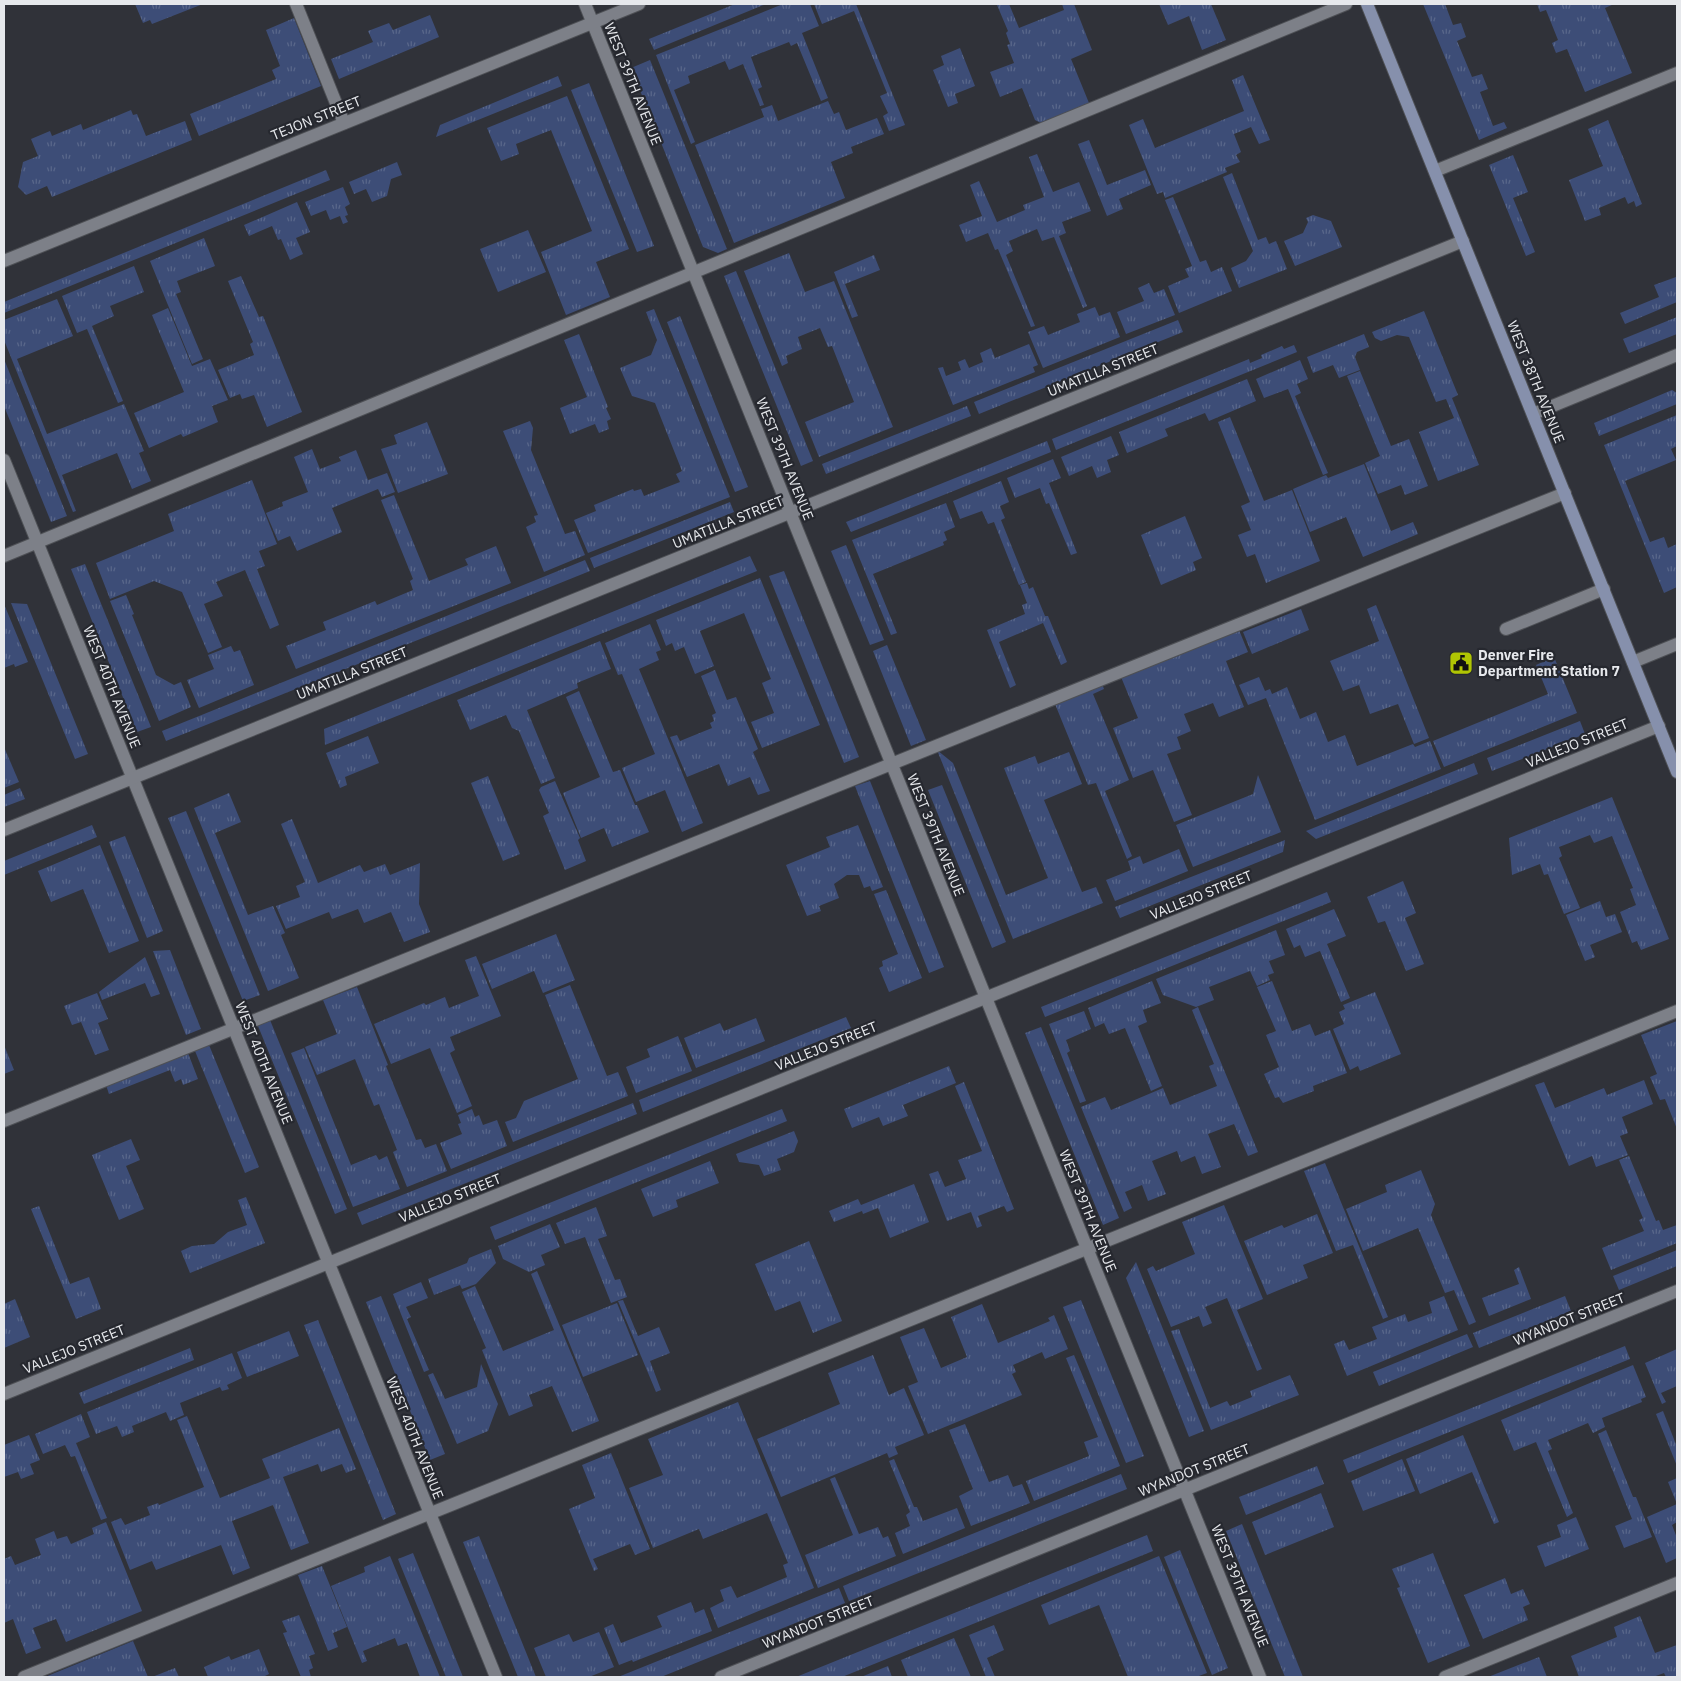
<svg xmlns="http://www.w3.org/2000/svg" width="1681" height="1681" font-family="'IBM Plex Sans',sans-serif">
<style>
.grass{fill:url(#grass-tufts)}
.lines{fill:none;stroke-linecap:round;stroke-linejoin:round}
.service-casing{stroke:#4e5055;stroke-width:14}
.minor-casing{stroke:#4e5055;stroke-width:14}
.tertiary-casing{stroke:#4e5055;stroke-width:14}
.secondary-casing{stroke:#4e5055;stroke-width:14}
.service{stroke:#7d8088;stroke-width:12}
.minor{stroke:#7d8088;stroke-width:12}
.tertiary{stroke:#7d8088;stroke-width:12}
.secondary{stroke:#8690ac;stroke-width:12}
.labels{text-anchor:middle;dominant-baseline:central;stroke-width:4.5;stroke-linejoin:round;paint-order:stroke}
.street-label{font-size:14px;fill:#e6e8ec;stroke:#26282f}
.poi-label{font-size:14px;font-weight:bold;fill:#e6e8ec;stroke:#26282f;text-anchor:start}
</style>
<defs>
<pattern id="grass-tufts" width="24" height="20" patternUnits="userSpaceOnUse" patternTransform="scale(1.25)"><rect width="24" height="20" fill="#3d4d77"/><path d="M3 7l-1-3M5 7V3M7 7l1-3M15 17l-1-3M17 17v-4M19 17l1-3" fill="none" stroke="#59678a"/></pattern>
</defs>
<rect width="100%" height="100%" fill="#303239"/>
<g class="grass">
<path d="M135,4H203L152,24L150,20L143,23Z"/>
<path d="M735,4H766L654,50L649,39Z"/>
<path d="M783,4H810L819,26L802,33L828,98L821,101L797,43L791,46L789,42L751,57L762,87L758,89L764,105L760,106L743,64L729,70L725,61L688,76L690,83L674,90L695,142L691,144L656,55Z"/>
<path d="M814,4H856L905,125L889,131L883,116L888,113L880,96L887,93L854,11L822,24Z"/>
<path d="M1000,4H1009L1019,28L1064,10L1062,4H1074L1092,50L1071,59L1089,103L1041,123L1035,120L1022,88L1000,97L990,72L1014,63L1007,45L1010,44L1006,33L1008,31L997,5Z"/>
<path d="M1159,4H1211L1226,40L1202,50L1189,16L1168,25Z"/>
<path d="M1423,4H1445L1453,25L1461,23L1466,37L1457,41L1472,77L1482,74L1488,89L1480,92L1493,126L1504,122L1507,128L1479,140Z"/>
<path d="M1537,4H1614L1605,8L1632,73L1585,92L1567,49L1556,53L1552,43L1558,40L1546,10L1540,12Z"/>
<path d="M430,15L439,37L339,79L331,59L373,42L368,31L389,23L393,30Z"/>
<path d="M294,18L321,86L199,136L190,114L276,79L272,70L280,66L266,30Z"/>
<path d="M960,48L975,86L955,94L958,103L948,107L933,70L944,65L941,56Z"/>
<path d="M650,60L727,249L718,253L703,247L631,68Z"/>
<path d="M1243,75L1270,140L1259,144L1251,127L1234,134L1241,152L1236,155L1240,162L1225,168L1227,172L1165,198L1163,192L1157,194L1129,125L1143,119L1155,148L1244,111L1232,80Z"/>
<path d="M558,76L562,86L436,137L440,125Z"/>
<path d="M589,83L654,246L637,252L571,90Z"/>
<path d="M567,96L629,249L596,262L610,297L566,315L541,252L592,231L551,130L516,144L519,154L501,161L487,128Z"/>
<path d="M828,101L834,114L839,112L846,130L877,118L884,134L851,147L853,153L831,162L845,198L734,243L695,145L764,117L761,109L772,105L778,121Z"/>
<path d="M131,110L133,115L137,114L146,136L185,121L192,140L52,197L47,186L26,195L18,187L23,162L38,156L31,139L50,131L52,136L81,124L83,130Z"/>
<path d="M1608,120L1642,204L1636,207L1634,201L1628,204L1625,197L1599,208L1601,215L1585,221L1569,180L1603,166L1588,129Z"/>
<path d="M1089,140L1107,185L1145,170L1151,185L1119,199L1123,209L1107,216L1078,144Z"/>
<path d="M1037,154L1053,192L1079,182L1091,211L1062,222L1066,233L1059,236L1087,306L1083,308L1054,237L1042,241L1037,229L1009,241L1013,251L1006,255L1035,326L1031,327L998,249L995,250L988,233L966,242L959,225L982,216L970,185L979,181L997,222L1025,210L1023,205L1044,197L1029,157Z"/>
<path d="M1513,155L1528,192L1513,198L1535,252L1526,256L1489,165Z"/>
<path d="M397,162L402,175L391,179L387,196L372,202L366,189L354,194L349,182Z"/>
<path d="M326,170L330,180L4,313V302Z"/>
<path d="M1232,173L1258,240L1266,237L1269,244L1276,241L1287,269L1239,288L1231,268L1246,261L1253,251L1223,177Z"/>
<path d="M343,187L350,204L345,207L348,215L345,216L348,222L343,224L340,216L330,220L326,210L311,216L305,202Z"/>
<path d="M1173,197L1200,262L1206,260L1211,272L1222,267L1232,291L1179,313L1168,286L1189,277L1185,269L1192,266L1165,200Z"/>
<path d="M297,202L310,232L296,238L303,254L290,260L281,239L278,240L272,226L249,236L244,225Z"/>
<path d="M1313,215L1331,221L1342,247L1295,266L1284,241L1303,233L1308,222L1306,218Z"/>
<path d="M528,230L546,272L498,292L480,249Z"/>
<path d="M204,238L215,266L177,281L181,292L176,294L203,359L192,364L150,261Z"/>
<path d="M789,253L805,292L834,281L893,427L819,457L805,422L854,402L832,346L828,347L820,328L798,337L802,349L786,356L788,363L782,366L744,271Z"/>
<path d="M874,255L880,270L845,284L858,316L852,318L834,272Z"/>
<path d="M134,266L144,292L110,306L114,316L92,326L123,401L118,403L87,329L77,333L62,296Z"/>
<path d="M736,271L813,461L801,466L724,276Z"/>
<path d="M241,276L259,317L263,316L302,412L267,427L254,395L242,399L240,394L230,398L218,370L254,355L250,344L253,342L228,281Z"/>
<path d="M1676,277L1677,281V302L1625,324L1620,313L1659,297L1654,285Z"/>
<path d="M1149,283L1154,293L1164,289L1175,315L1126,334L1117,312L1144,301L1138,288Z"/>
<path d="M57,299L73,336L17,359L47,434L124,404L144,451L139,453L151,481L132,489L117,453L62,475L76,511L73,512L4,340V320Z"/>
<path d="M1095,307L1099,316L1110,312L1120,337L1043,368L1028,332L1044,326L1048,335L1080,322L1077,314Z"/>
<path d="M168,308L192,366L210,359L228,400L212,406L218,422L183,437L181,434L149,448L134,413L184,392L152,315Z"/>
<path d="M654,309L730,497L588,553L574,520L596,511L594,505L633,489L634,491L641,489L644,496L680,482L676,474L682,471L655,403L632,396L620,368L651,355L657,340L646,312Z"/>
<path d="M1424,311L1458,395L1452,398L1479,465L1438,481L1419,432L1454,418L1446,399L1436,402L1409,337L1397,335L1381,341L1375,338L1372,332Z"/>
<path d="M680,316L748,487L735,492L667,322Z"/>
<path d="M1677,317V334L1629,353L1623,339Z"/>
<path d="M1178,320L1183,332L979,414L974,402Z"/>
<path d="M579,334L608,407L606,408L611,419L607,421L609,429L599,433L595,424L570,434L560,408L587,397L564,340Z"/>
<path d="M1364,334L1369,347L1357,352L1355,357L1360,370L1339,378L1333,365L1313,373L1307,357Z"/>
<path d="M1029,344L1038,365L1033,367L1035,372L953,405L938,368L943,367L946,376L961,370L958,362L965,359L969,368L983,362L980,353L991,348L995,358Z"/>
<path d="M1294,345L1297,352L1056,450L1052,439L1249,359L1250,363L1262,358L1261,355L1282,346L1284,349Z"/>
<path d="M4,359L67,516L51,522L4,406Z"/>
<path d="M1300,360L1308,379L1297,384L1301,393L1295,396L1328,473L1323,475L1288,389L1264,398L1256,379Z"/>
<path d="M1360,371L1391,446L1409,439L1428,486L1405,495L1401,485L1378,494L1365,463L1380,456L1347,376Z"/>
<path d="M1247,379L1256,401L1209,421L1205,413L1165,429L1168,436L1127,453L1119,432Z"/>
<path d="M1672,390L1677,393V404L1599,436L1594,423Z"/>
<path d="M967,406L971,416L826,474L822,464Z"/>
<path d="M1677,415V446L1671,449L1676,460L1625,481L1650,542L1664,537L1668,548L1677,544V587L1664,593L1604,445Z"/>
<path d="M1230,417L1264,501L1292,490L1320,561L1266,583L1255,554L1247,557L1238,535L1251,530L1241,506L1250,502L1218,422Z"/>
<path d="M530,421L533,428L531,450L565,534L575,531L585,555L544,572L526,527L536,522L534,516L538,515L503,431Z"/>
<path d="M427,422L448,474L398,493L381,449L397,444L394,435Z"/>
<path d="M1111,436L1119,455L1107,460L1111,472L1097,478L1092,466L1069,476L1061,457Z"/>
<path d="M1047,441L1051,452L851,532L846,522Z"/>
<path d="M312,449L320,469L341,461L339,457L356,450L368,480L387,473L395,492L382,497L378,489L332,508L342,532L297,551L290,536L278,541L266,513L283,506L282,502L308,492L294,457Z"/>
<path d="M1053,459L1061,478L1049,483L1077,553L1071,555L1049,503L1046,504L1040,488L1015,498L1007,478Z"/>
<path d="M1364,464L1391,531L1413,522L1418,534L1363,557L1346,517L1310,532L1293,489L1326,475L1328,478Z"/>
<path d="M252,480L277,544L259,551L265,566L257,569L279,625L270,629L245,570L216,582L223,596L204,604L222,647L208,653L182,592L154,581L110,599L96,563L174,531L168,514Z"/>
<path d="M1001,481L1009,502L1000,506L1005,518L1001,520L1026,582L1019,585L994,522L988,524L982,511L960,519L953,501Z"/>
<path d="M394,495L429,581L468,565L465,559L496,546L511,583L296,669L286,646L326,630L323,622L375,601L377,605L413,590L410,581L413,579L381,500Z"/>
<path d="M730,502L734,512L594,568L590,558Z"/>
<path d="M946,503L955,527L944,532L947,540L943,542L944,545L873,574L897,633L891,635L852,540Z"/>
<path d="M1185,516L1202,558L1193,562L1196,570L1161,585L1141,535Z"/>
<path d="M846,545L884,640L870,645L831,551Z"/>
<path d="M750,556L757,571L325,745L324,729Z"/>
<path d="M585,560L590,571L166,741L162,731Z"/>
<path d="M85,564L151,727L137,732L71,569Z"/>
<path d="M784,571L859,757L844,763L769,576Z"/>
<path d="M760,578L820,725L762,748L751,722L774,713L762,683L771,679L744,613L700,631L714,666L695,674L684,647L675,651L672,643L666,646L656,620Z"/>
<path d="M1027,583L1029,589L1033,587L1045,616H1048L1067,662L1061,665L1043,623L999,642L1016,685L1010,688L987,630L1025,614L1022,605L1027,603L1020,585Z"/>
<path d="M126,595L134,614L132,615L156,675L174,685L181,682L191,707L159,721L110,601Z"/>
<path d="M11,603L27,604L88,754L75,759Z"/>
<path d="M4,604L28,662L15,667L14,664L4,668Z"/>
<path d="M1376,605L1429,738L1414,744L1398,704L1370,714L1359,685L1343,691L1330,661L1379,641L1367,609Z"/>
<path d="M1301,609L1309,630L1252,654L1243,632Z"/>
<path d="M650,624L661,650L656,652L659,660L639,669L703,823L682,832L665,790L636,802L622,768L655,754L622,674L618,675L605,643Z"/>
<path d="M1239,630L1248,652L1226,661L1244,707L1219,717L1213,703L1184,714L1191,731L1177,737L1181,749L1167,754L1192,815L1174,822L1153,770L1133,778L1113,728L1138,718L1121,677Z"/>
<path d="M600,641L611,669L577,683L578,688L527,710L555,778L541,784L519,731L512,728L506,715L470,730L457,700Z"/>
<path d="M887,645L926,740L911,746L873,651Z"/>
<path d="M231,646L234,652L240,650L254,685L199,708L187,680L214,669L208,655Z"/>
<path d="M1554,657L1577,713L1444,767L1433,741L1548,694L1536,665Z"/>
<path d="M715,670L727,700L736,697L758,749L753,752L770,791L758,795L750,777L728,786L719,764L687,777L670,737L677,735L680,741L712,728L710,723L714,721L712,715L716,713L701,676Z"/>
<path d="M1259,677L1265,691L1270,689L1272,694L1287,687L1300,719L1316,712L1328,742L1345,735L1357,766L1413,744L1415,747L1430,741L1441,769L1315,820L1266,698L1248,705L1239,685Z"/>
<path d="M1102,684L1104,689L1093,694L1129,780L1105,791L1132,856L1127,859L1096,783L1088,785L1055,704Z"/>
<path d="M579,691L613,772L620,770L635,805H637L649,832L612,847L604,828L581,838L563,793L600,777L566,697Z"/>
<path d="M1580,721L1585,734L1492,771L1487,758Z"/>
<path d="M368,736L379,763L345,777L347,785L340,788L326,753Z"/>
<path d="M4,747L19,782L4,788Z"/>
<path d="M937,750L953,763L1006,895L1048,878L1004,768L1035,756L1038,764L1069,752L1082,784L1044,800L1082,892L1096,887L1103,903L1013,939Z"/>
<path d="M1474,763L1478,774L1316,839L1306,831Z"/>
<path d="M1258,775L1281,832L1193,867L1176,825L1253,794Z"/>
<path d="M488,776L520,854L503,861L471,783Z"/>
<path d="M555,781L580,838L578,840L586,861L565,870L543,816L549,813L539,790L541,787Z"/>
<path d="M870,781L944,967L929,973L855,786Z"/>
<path d="M942,785L1006,942L992,948L928,790Z"/>
<path d="M20,788L25,799L4,807V795Z"/>
<path d="M229,793L241,822L215,833L248,915L273,906L285,933L281,935L299,978L268,991L194,808Z"/>
<path d="M1612,797L1669,939L1641,950L1637,941L1632,943L1620,912L1636,905L1630,889L1633,888L1612,836L1594,843L1590,835L1559,847L1562,856L1559,858L1580,908L1564,914L1548,874L1544,875L1540,864L1512,875L1509,838Z"/>
<path d="M186,811L260,995L243,1001L168,818Z"/>
<path d="M292,819L318,883L360,865L364,872L385,864L390,875L420,863L419,904L430,932L404,942L391,912L364,923L358,909L332,919L329,912L286,929L276,906L300,897L296,886L305,882L281,824Z"/>
<path d="M92,825L97,837L4,875V861Z"/>
<path d="M858,825L883,887L872,891L870,886L864,888L859,875H847L834,884L839,898L819,906L821,911L807,916L786,865L830,847L826,837Z"/>
<path d="M125,836L163,931L147,938L109,842Z"/>
<path d="M1285,840L1283,852L1120,918L1115,907Z"/>
<path d="M100,845L139,941L109,953L83,889L51,902L38,871Z"/>
<path d="M1179,849L1188,871L1115,901L1106,880L1131,870L1128,861L1140,856L1143,864Z"/>
<path d="M1403,881L1416,913L1405,918L1424,964L1406,971L1385,921L1378,923L1367,897Z"/>
<path d="M886,890L922,978L889,992L879,968L883,966L882,961L898,954L874,894Z"/>
<path d="M1327,892L1331,902L1045,1017L1041,1007Z"/>
<path d="M1600,901L1606,917L1615,914L1622,932L1590,945L1595,957L1585,961L1566,915Z"/>
<path d="M1334,909L1346,936L1327,944L1350,998L1341,1002L1320,951L1305,957L1300,945L1294,948L1286,929Z"/>
<path d="M1276,930L1285,955L1269,961L1274,973L1268,975L1270,980L1257,986L1250,971L1209,987L1214,1000L1196,1007L1163,995L1156,979Z"/>
<path d="M556,934L575,980L543,993L534,971L492,989L482,964Z"/>
<path d="M170,950L201,1029L186,1035L153,951Z"/>
<path d="M476,956L501,1016L450,1037L455,1050L450,1053L472,1106L457,1113L430,1048L391,1064L374,1024L424,1003L426,1005L445,997L449,1008L479,996L465,960Z"/>
<path d="M145,957L160,994L151,997L145,983L102,1000L99,992Z"/>
<path d="M1152,981L1161,1003L1143,1010L1147,1022L1138,1026L1162,1086L1151,1091L1125,1028L1109,1034L1104,1023L1095,1027L1088,1008Z"/>
<path d="M1272,981L1292,1031L1310,1024L1315,1036L1330,1030L1347,1073L1313,1086L1314,1091L1283,1103L1279,1097L1275,1098L1264,1074L1279,1067L1266,1035L1276,1031L1257,987Z"/>
<path d="M570,985L607,1076L618,1072L628,1096L513,1142L505,1122L516,1118L524,1101L578,1079L545,995Z"/>
<path d="M357,987L388,1065L386,1066L416,1140L421,1139L425,1148L436,1144L447,1171L407,1187L393,1152L397,1150L379,1104L374,1106L355,1059L317,1075L305,1047L337,1034L323,1000Z"/>
<path d="M1375,992L1401,1054L1360,1071L1358,1066L1350,1070L1333,1029L1344,1024L1339,1012L1345,1009L1343,1005Z"/>
<path d="M97,993L108,1019L98,1023L109,1050L95,1055L81,1022L72,1025L64,1006Z"/>
<path d="M1198,1007L1258,1152L1248,1156L1234,1124L1208,1134L1221,1167L1202,1174L1195,1156L1181,1162L1177,1151L1152,1161L1166,1194L1148,1201L1142,1185L1125,1192L1132,1208L1124,1212L1081,1107L1105,1097L1111,1110L1163,1088L1170,1105L1217,1086L1209,1066L1214,1064L1192,1010Z"/>
<path d="M1084,1011L1091,1029L1066,1040L1070,1051L1067,1053L1086,1101L1080,1103L1049,1024Z"/>
<path d="M846,1017L851,1028L643,1112L639,1100Z"/>
<path d="M756,1018L765,1041L696,1068L684,1038L720,1023L724,1031Z"/>
<path d="M270,1020L347,1209L335,1214L258,1026Z"/>
<path d="M1677,1021V1129L1665,1099L1660,1100L1650,1077L1657,1074L1641,1035Z"/>
<path d="M1041,1027L1119,1218L1103,1225L1025,1033Z"/>
<path d="M678,1036L692,1071L636,1093L626,1067L650,1057L647,1049Z"/>
<path d="M4,1045L14,1070L4,1074Z"/>
<path d="M209,1045L259,1167L245,1173L195,1051Z"/>
<path d="M304,1048L351,1165L376,1155L379,1160L387,1156L400,1189L353,1207L291,1053Z"/>
<path d="M188,1053L198,1079L183,1085L181,1079L175,1082L170,1070L109,1094L106,1085Z"/>
<path d="M949,1066L956,1083L903,1105L908,1116L883,1126L879,1117L852,1128L844,1109Z"/>
<path d="M1644,1080L1653,1104L1622,1117L1628,1133L1620,1136L1628,1155L1596,1167L1592,1156L1569,1166L1535,1085L1544,1082L1555,1108L1604,1088L1607,1095Z"/>
<path d="M964,1082L1014,1209L1007,1212L1004,1206L978,1216L982,1226L977,1228L971,1212L947,1221L929,1174L938,1171L945,1187L966,1179L958,1160L982,1151L955,1086Z"/>
<path d="M633,1103L637,1114L362,1225L357,1213Z"/>
<path d="M472,1109L475,1117L479,1115L483,1125L497,1120L507,1146L451,1169L440,1143L462,1134L458,1124L461,1123L458,1115Z"/>
<path d="M782,1109L787,1121L495,1240L490,1227Z"/>
<path d="M794,1131L798,1141L794,1152L777,1159L781,1170L764,1176L759,1165L739,1162L736,1154Z"/>
<path d="M131,1139L140,1160L126,1166L144,1209L119,1220L92,1155Z"/>
<path d="M1629,1156L1656,1221L1659,1220L1663,1230L1677,1225V1243L1611,1270L1602,1248L1644,1231L1639,1220L1643,1218L1619,1160Z"/>
<path d="M710,1161L719,1183L676,1200L678,1207L653,1217L641,1189Z"/>
<path d="M1325,1163L1388,1317L1383,1319L1353,1245L1336,1251L1304,1171Z"/>
<path d="M1421,1170L1435,1204L1431,1215L1476,1322L1469,1325L1454,1290L1445,1293L1418,1228L1363,1251L1346,1209L1387,1192L1385,1185Z"/>
<path d="M914,1184L929,1222L890,1238L878,1208L863,1214L862,1211L834,1222L829,1211L858,1199L861,1205Z"/>
<path d="M246,1197L265,1243L190,1273L181,1251L192,1246L214,1244L228,1232L247,1225L238,1200Z"/>
<path d="M1224,1205L1263,1299L1237,1310L1262,1369L1257,1371L1227,1298L1205,1307L1212,1323L1203,1327L1199,1316L1171,1327L1147,1269L1153,1266L1156,1271L1195,1254L1182,1222Z"/>
<path d="M39,1206L70,1284L89,1277L101,1309L76,1319L31,1209Z"/>
<path d="M596,1207L607,1236L598,1239L615,1280L620,1279L627,1297L611,1303L585,1237L565,1244L556,1223Z"/>
<path d="M1317,1214L1333,1253L1303,1265L1308,1278L1267,1295L1244,1241L1282,1225L1284,1228Z"/>
<path d="M550,1224L560,1247L541,1255L545,1265L529,1272L503,1259L498,1246Z"/>
<path d="M809,1241L842,1321L813,1333L800,1301L775,1311L755,1264Z"/>
<path d="M491,1249L496,1263L476,1284L462,1289L460,1285L434,1295L428,1279L467,1263L469,1258Z"/>
<path d="M1677,1250V1266L1619,1290L1613,1276Z"/>
<path d="M1136,1262L1204,1431L1189,1437L1126,1278Z"/>
<path d="M1519,1267L1531,1299L1489,1316L1482,1298L1519,1284L1514,1270Z"/>
<path d="M537,1271L599,1421L572,1432L552,1386L529,1395L533,1406L509,1416L482,1350L486,1348L462,1292L475,1286L503,1351L554,1330L531,1274Z"/>
<path d="M421,1282L428,1298L406,1307L411,1317L407,1319L429,1370L424,1372L393,1294Z"/>
<path d="M381,1296L445,1454L430,1460L366,1302Z"/>
<path d="M1444,1296L1458,1330L1347,1376L1334,1344L1344,1340L1349,1350L1377,1339L1372,1327L1405,1314L1408,1322L1432,1313L1429,1302Z"/>
<path d="M1565,1296L1571,1311L1479,1348L1473,1333Z"/>
<path d="M15,1299L30,1337L4,1348V1304Z"/>
<path d="M623,1300L638,1336L659,1327L670,1353L650,1361L661,1390L656,1392L618,1301Z"/>
<path d="M1081,1300L1144,1456L1126,1463L1063,1307Z"/>
<path d="M617,1303L638,1355L583,1377L562,1325Z"/>
<path d="M982,1304L998,1343L1050,1321L1048,1318L1054,1315L1068,1349L1045,1359L1042,1352L1013,1365L1016,1372L1012,1374L1022,1395L928,1434L908,1386L918,1382L900,1337L924,1328L941,1368L967,1357L951,1317Z"/>
<path d="M318,1320L396,1514L383,1520L304,1325Z"/>
<path d="M1179,1329L1210,1408L1227,1401L1230,1406L1252,1397L1250,1391L1290,1375L1299,1395L1211,1430L1171,1331Z"/>
<path d="M289,1331L299,1356L247,1377L237,1352Z"/>
<path d="M1467,1334L1473,1347L1379,1386L1373,1372Z"/>
<path d="M1625,1346L1630,1359L1348,1473L1343,1460Z"/>
<path d="M190,1348L194,1360L84,1404L79,1393Z"/>
<path d="M1677,1349V1386L1661,1393L1666,1402L1662,1404L1645,1363Z"/>
<path d="M232,1353L242,1378L227,1385L229,1389L222,1391L220,1387L180,1403L184,1415L170,1421L166,1412L132,1426L134,1432L122,1437L117,1426L96,1434L87,1412Z"/>
<path d="M873,1355L889,1395L904,1388L924,1435L895,1447L898,1454L889,1458L887,1453L781,1497L757,1439L840,1404L828,1373Z"/>
<path d="M1074,1355L1120,1466L1034,1501L1026,1481L1089,1456L1084,1442L1098,1437L1066,1358Z"/>
<path d="M481,1364L498,1404L488,1431L457,1444L428,1375L433,1373L445,1399L477,1387Z"/>
<path d="M1633,1365L1646,1397L1641,1399L1642,1402L1602,1418L1605,1427L1593,1433L1588,1423L1548,1440L1552,1449L1548,1451L1573,1513L1567,1517L1536,1442L1514,1451L1501,1420Z"/>
<path d="M738,1402L814,1588L718,1628L710,1608L724,1601L720,1590L731,1586L737,1598L787,1577L783,1565L788,1563L767,1513L703,1539L699,1529L653,1548L629,1488L663,1475L648,1439Z"/>
<path d="M1663,1411L1677,1447V1466L1656,1414Z"/>
<path d="M81,1414L90,1437L76,1443L107,1518L101,1520L75,1456L71,1457L65,1445L43,1454L35,1434Z"/>
<path d="M187,1416L220,1498L270,1478L262,1459L339,1428L356,1469L346,1473L342,1464L321,1472L318,1464L283,1477L309,1543L291,1550L273,1505L232,1521L250,1568L233,1575L221,1545L156,1570L152,1561L130,1570L111,1522L121,1518L125,1525L150,1515L147,1507L158,1503L159,1505L204,1487L177,1420Z"/>
<path d="M965,1424L989,1482L1008,1475L1013,1487L1022,1484L1030,1503L971,1526L959,1496L973,1489L949,1430Z"/>
<path d="M1606,1430L1633,1497H1636L1652,1537L1624,1548L1615,1526L1632,1519L1598,1434Z"/>
<path d="M29,1435L40,1460L30,1464L34,1474L21,1479L18,1472L4,1477V1445Z"/>
<path d="M1463,1435L1499,1522L1494,1524L1472,1472L1420,1494L1406,1459Z"/>
<path d="M611,1453L650,1549L635,1555L630,1544L593,1559L598,1569L594,1571L569,1509L595,1498L582,1465Z"/>
<path d="M894,1459L914,1507H917L923,1521L957,1508L965,1528L903,1554L895,1533L910,1526L906,1515L910,1512L889,1461Z"/>
<path d="M1402,1459L1415,1491L1363,1511L1351,1481Z"/>
<path d="M1317,1466L1324,1484L1246,1515L1239,1497Z"/>
<path d="M1121,1474L1127,1489L849,1601L843,1586Z"/>
<path d="M835,1477L859,1534L878,1527L883,1538L888,1536L896,1556L818,1588L805,1555L853,1535L830,1479Z"/>
<path d="M1677,1478V1522L1672,1525L1677,1538V1558L1666,1563L1647,1517L1677,1504L1668,1482Z"/>
<path d="M1321,1493L1334,1527L1265,1555L1252,1522Z"/>
<path d="M1576,1517L1589,1549L1545,1567L1537,1546L1561,1537L1557,1525Z"/>
<path d="M106,1522L142,1611L66,1642L56,1619L33,1628L41,1648L26,1654L13,1619L4,1623V1559L11,1556L15,1565L41,1555L35,1539L54,1531L57,1539L67,1536L71,1544L94,1534L92,1528Z"/>
<path d="M1242,1524L1303,1677H1285L1226,1531Z"/>
<path d="M1147,1535L1153,1551L842,1677H796Z"/>
<path d="M479,1536L536,1677H518L463,1542Z"/>
<path d="M1180,1550L1228,1668L1212,1675L1164,1557Z"/>
<path d="M413,1553L463,1677H446L398,1559Z"/>
<path d="M1433,1553L1470,1646L1428,1663L1397,1588L1400,1587L1392,1569Z"/>
<path d="M390,1556L440,1677H420L407,1643L398,1646L395,1638L363,1651L367,1661L362,1663L331,1586L365,1572L364,1567Z"/>
<path d="M1159,1556L1207,1673L1196,1677H1128L1099,1605L1049,1625L1041,1605Z"/>
<path d="M322,1566L347,1627L333,1633L338,1647L328,1651L298,1575Z"/>
<path d="M1505,1578L1511,1594L1523,1589L1530,1604L1523,1607L1528,1620L1483,1639L1464,1595Z"/>
<path d="M839,1588L845,1603L661,1677H618Z"/>
<path d="M691,1602L695,1613L704,1609L712,1631L633,1662L632,1660L619,1665L604,1628L613,1624L621,1643L662,1627L657,1616Z"/>
<path d="M299,1615L315,1654L309,1656L313,1668L309,1670L311,1677H301L283,1633L287,1632L282,1621Z"/>
<path d="M1640,1616L1655,1653L1677,1645V1677H1666L1664,1673L1653,1677H1579L1571,1656L1617,1637L1614,1627Z"/>
<path d="M994,1625L1004,1650L987,1658L995,1677H986L969,1635Z"/>
<path d="M599,1632L614,1667L589,1677H546L534,1648L569,1634L573,1642Z"/>
<path d="M954,1638L971,1677H908L901,1660Z"/>
<path d="M133,1641L148,1677H45Z"/>
<path d="M259,1649L269,1674L263,1677H208L204,1667L229,1656L231,1660Z"/>
<path d="M1539,1657L1547,1677H1488Z"/>
<path d="M888,1666L892,1677H861Z"/>
<path d="M175,1668L179,1677H152Z"/>
</g>
<g class="lines">
<g class="service-casing">
<g id="service">
<path d="M296,4L344,123"/>
<path d="M1435,171L1677,73"/>
<path d="M4,556L1346,4"/>
<path d="M1506,629L1604,589"/>
<path d="M1633,662L1677,644"/>
<path d="M4,1121L1565,493"/>
<path d="M24,1677L1677,1011"/>
<path d="M1445,1677L1677,1583"/>
</g>
</g>
<g class="minor-casing">
<g id="minor">
<path d="M585,4L1260,1677"/>
<path d="M1533,414L1677,355"/>
<path d="M4,460L496,1677"/>
<path d="M4,830L1463,241"/>
<path d="M4,1394L1659,726"/>
<path d="M721,1677L1677,1291"/>
</g>
</g>
<g class="tertiary-casing">
<path id="tertiary" d="M4,261L639,4"/>
</g>
<g class="secondary-casing">
<path id="secondary" d="M1367,4L1677,772"/>
</g>
<use href="#service" class="service"/>
<use href="#minor" class="minor"/>
<use href="#tertiary" class="tertiary"/>
<use href="#secondary" class="secondary"/>
</g>
<defs>
<g id="civic-square" transform="scale(1.25)"><rect x="-9" y="-9" width="18" height="18" rx="4" fill="#b0c503" stroke="#26282f"/><path d="M-.6-6.5H3V-4.5H.6V-3L4-1V1h2V6H-6V1h2V-1L-.6-3ZM-1.2 2.5V6h2.4V2.5Z" fill="#111"/></g>
</defs>
<g fill-rule="evenodd">
<use href="#civic-square" x="1461" y="663"/>
</g>
<g class="labels">
<g class="street-label">
<text transform="translate(633 84) rotate(68)">WEST 39TH AVENUE</text>
<text transform="translate(316 118) rotate(-22)">TEJON STREET</text>
<text transform="translate(1103 370) rotate(-22)">UMATILLA STREET</text>
<text transform="translate(1536 382) rotate(68)">WEST 38TH AVENUE</text>
<text transform="translate(785 459) rotate(68)">WEST 39TH AVENUE</text>
<text transform="translate(728 522) rotate(-22)">UMATILLA STREET</text>
<text transform="translate(352 673) rotate(-22)">UMATILLA STREET</text>
<text transform="translate(112 687) rotate(68)">WEST 40TH AVENUE</text>
<text transform="translate(1577 743) rotate(-22)">VALLEJO STREET</text>
<text transform="translate(936 835) rotate(68)">WEST 39TH AVENUE</text>
<text transform="translate(1201 895) rotate(-22)">VALLEJO STREET</text>
<text transform="translate(826 1046) rotate(-22)">VALLEJO STREET</text>
<text transform="translate(264 1063) rotate(68)">WEST 40TH AVENUE</text>
<text transform="translate(450 1198) rotate(-22)">VALLEJO STREET</text>
<text transform="translate(1088 1211) rotate(68)">WEST 39TH AVENUE</text>
<text transform="translate(1569 1319) rotate(-22)">WYANDOT STREET</text>
<text transform="translate(74 1349) rotate(-22)">VALLEJO STREET</text>
<text transform="translate(415 1438) rotate(68)">WEST 40TH AVENUE</text>
<text transform="translate(1194 1470) rotate(-22)">WYANDOT STREET</text>
<text transform="translate(1240 1586) rotate(68)">WEST 39TH AVENUE</text>
<text transform="translate(818 1622) rotate(-22)">WYANDOT STREET</text>
</g>
<g class="poi-label">
<text x="1478" y="655">Denver Fire<tspan x="1478" dy="16">Department Station 7</tspan></text>
</g>
</g>
<rect width="1681" height="1681" fill="none" stroke="#e6e8ec" stroke-width="10"/>
</svg>
